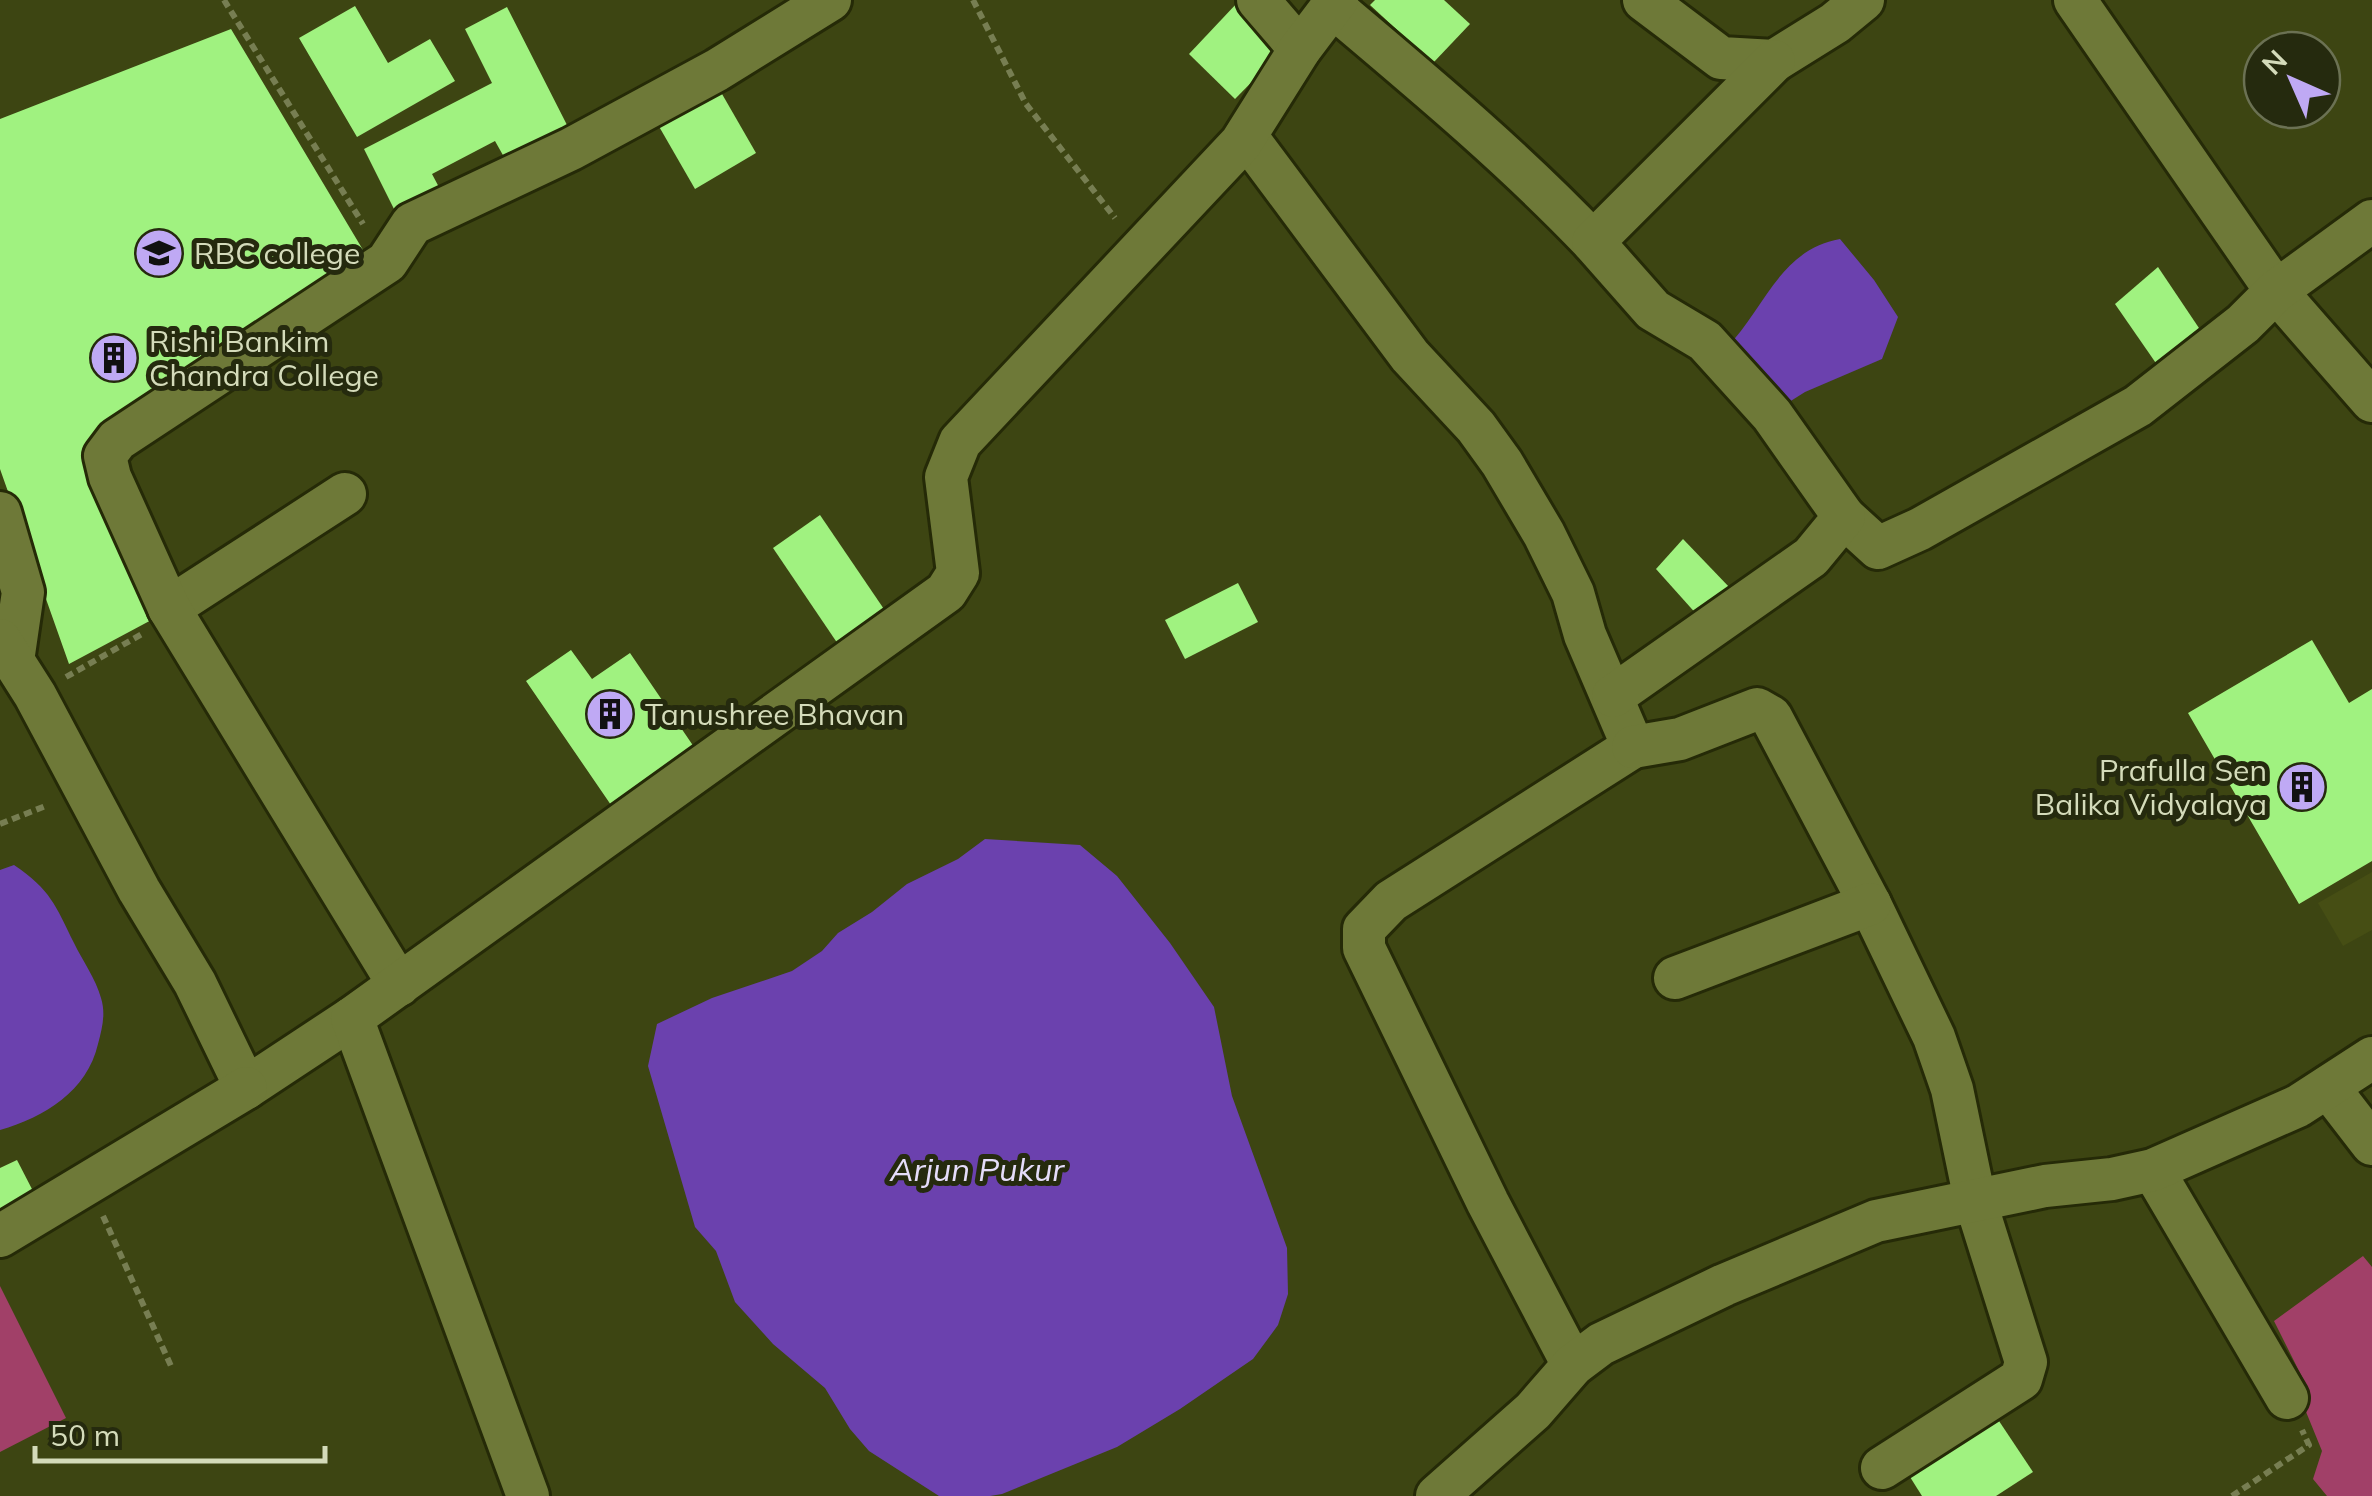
<svg xmlns="http://www.w3.org/2000/svg" width="2372" height="1496" font-family="Mulish,sans-serif">
<style>
.built{fill:#464e14}
.green{fill:#a14068}
.water{fill:#6b41ae}
.building{fill:#a0f280}
.lines{fill:none;stroke-linecap:round;stroke-linejoin:round}
.minor-casing{stroke:#252a07;stroke-width:48}
.path{stroke:#777e52;stroke-width:6;stroke-dasharray:8 5;stroke-linecap:butt}
.minor{stroke:#6e7938;stroke-width:42}
.labels{text-anchor:middle;dominant-baseline:central;stroke-width:10;stroke-linejoin:round;paint-order:stroke}
.poi-label{font-size:30px;fill:#d4dbba;stroke:#252a0e;text-anchor:start}
.water-label{font-size:32px;font-style:italic;fill:#e5ddfa;stroke:#252a0e}
</style>
<rect width="100%" height="100%" fill="#3d4512"/>
<path class="built" d="M2372,872V930L2343,946L2318,903Z"/>
<g class="green">
<path d="M2363,1256L2372,1267V1496H2327L2313,1479L2322,1451L2302,1402L2305,1383L2274,1321Z"/>
<path d="M0,1286L66,1418L0,1452Z"/>
</g>
<g class="water">
<path d="M1840,239L1874,280L1898,317L1882,359L1805,392L1778,409L1726,348C1765,309 1779,250 1840,239Z"/>
<path d="M985,839L1080,845L1117,876L1170,943L1214,1007L1232,1096L1287,1248L1288,1294L1278,1325L1253,1359L1180,1409L1117,1447L1002,1494L990,1496H939L869,1451L850,1429L825,1388L773,1344L735,1302L716,1251L695,1227L648,1066L657,1024L712,998L792,971L822,951L838,933L872,912L907,884L958,859Z"/>
<path d="M14,865C51,890 55,905 74,943C82,960 96,979 101,998C106,1014 102,1029 98,1044C87,1091 45,1117 0,1130V870Z"/>
</g>
<g class="building">
<path d="M1375,0H1444L1470,24L1433,63L1370,5Z"/>
<path d="M1238,2L1285,48L1235,99L1189,54Z"/>
<path d="M355,6L388,63L430,39L455,81L357,137L299,38Z"/>
<path d="M507,7L567,125L504,157L495,141L432,174L441,191L397,215L364,149L492,83L465,29Z"/>
<path d="M231,29L372,265L85,450L157,617L69,664L0,469V119Z"/>
<path d="M718,87L756,153L695,189L657,123Z"/>
<path d="M2158,267L2205,337L2160,369L2115,304Z"/>
<path d="M820,515L890,618L842,650L773,548Z"/>
<path d="M1683,539L1731,589L1699,617L1656,569Z"/>
<path d="M1238,583L1258,622L1185,659L1165,620Z"/>
<path d="M2312,640L2349,703L2372,689V861L2299,904L2188,713Z"/>
<path d="M571,650L592,679L630,653L694,747L611,805L526,681Z"/>
<path d="M17,1160L34,1193L0,1211V1168Z"/>
<path d="M1993,1412L2033,1472L1996,1496H1922L1905,1469Z"/>
</g>
<g class="lines">
<g class="minor-casing">
<g id="minor">
<path d="M1258,0L1300,49"/>
<path d="M1644,0L1721,58L1774,61L1835,23L1863,0"/>
<path d="M2075,0L2276,291L2372,401"/>
<path d="M1332,6C1422,82 1512,157 1593,242"/>
<path d="M1246,136L1410,356L1476,427L1502,463L1544,534L1573,593L1585,635L1633,747L1391,901L1364,929V948L1488,1203L1573,1365"/>
<path d="M0,513L23,592L13,661"/>
<path d="M1844,517L1878,548L1920,529L2138,406L2243,324L2276,291L2372,221"/>
<path d="M169,608L345,494"/>
<path d="M0,640L35,695L139,890L195,983L246,1088L352,1018"/>
<path d="M1613,696L1811,557L1844,517L1772,415L1705,341L1653,310L1593,242L1774,61"/>
<path d="M1633,747L1680,739L1757,709L1771,717L1870,904L1934,1037L1952,1089L1975,1200L2026,1362L2021,1379L1882,1468"/>
<path d="M1675,978L1870,904"/>
<path d="M399,985L169,608L110,477L105,456L117,440L387,262L412,224L571,149L717,70L830,0"/>
<path d="M2328,1087L2372,1144"/>
<path d="M2153,1170L2287,1398"/>
<path d="M0,1236L246,1088"/>
<path d="M528,1496L352,1018L946,592L958,573L946,477L960,442L1241,143L1300,49L1337,0"/>
<path d="M1437,1496L1533,1411L1573,1365L1601,1344L1724,1285L1876,1221L2045,1186L2112,1179L2153,1170L2298,1106L2372,1058"/>
</g>
</g>
<g class="path">
<path d="M224,0L363,224"/>
<path d="M973,0L1026,104L1115,218"/>
<path d="M66,677L142,634"/>
<path d="M0,824L48,805"/>
<path d="M103,1216L171,1366"/>
<path d="M2232,1496L2309,1445L2302,1430"/>
</g>
<use href="#minor" class="minor"/>
</g>
<defs>
<g id="university-disc" transform="scale(2.5)"><circle r="9.5" fill="#bfa9f4" stroke="#252a0e"/><path d="M0-5L7-2L0 1L-7-2ZM-4 1L0 2.5L4 1V4Q0 6-4 4Z" fill="#111"/></g>
<g id="building-disc" transform="scale(2.5)"><circle r="9.5" fill="#bfa9f4" stroke="#252a0e"/><path d="M-4-6H4V6H1V3H-1V6H-4ZM-2.5-4.3h1.7v1.8h-1.7ZM.8-4.3h1.7v1.8H.8ZM-2.5-1h1.7V.8h-1.7ZM.8-1h1.7V.8H.8Z" fill="#111"/></g>
</defs>
<g fill-rule="evenodd">
<use href="#university-disc" x="159" y="253"/>
<use href="#building-disc" x="114" y="358"/>
<use href="#building-disc" x="610" y="714"/>
<use href="#building-disc" x="2302" y="787"/>
</g>
<g class="labels">
<g class="poi-label">
<text x="194" y="253">RBC college</text>
<text x="149" y="341">Rishi Bankim<tspan x="149" dy="34">Chandra College</tspan></text>
<text x="645" y="714">Tanushree Bhavan</text>
<text x="2267" y="770" text-anchor="end">Prafulla Sen<tspan x="2267" dy="34">Balika Vidyalaya</tspan></text>
</g>
<g class="water-label">
<text x="977" y="1169">Arjun Pukur</text>
</g>
</g>
<g transform="translate(2292 80) rotate(315)"><circle r="48" fill="#252a0e" stroke="#6b7153" stroke-width="2.5"/>
<path d="M0-8L18 38L0 25L-18 38Z" fill="#bfa9f4"/>
<text y="-15" font-size="28" font-weight="bold" text-anchor="middle" fill="#d4dbba">N</text>
</g>
<path d="M35 1446v15h290v-15" fill="none" stroke="#d4dbba" stroke-width="5"/>
<text x="50" y="1446" font-size="30" fill="#d4dbba" stroke="#252a0e" stroke-width="8" paint-order="stroke">50 m</text>
</svg>
